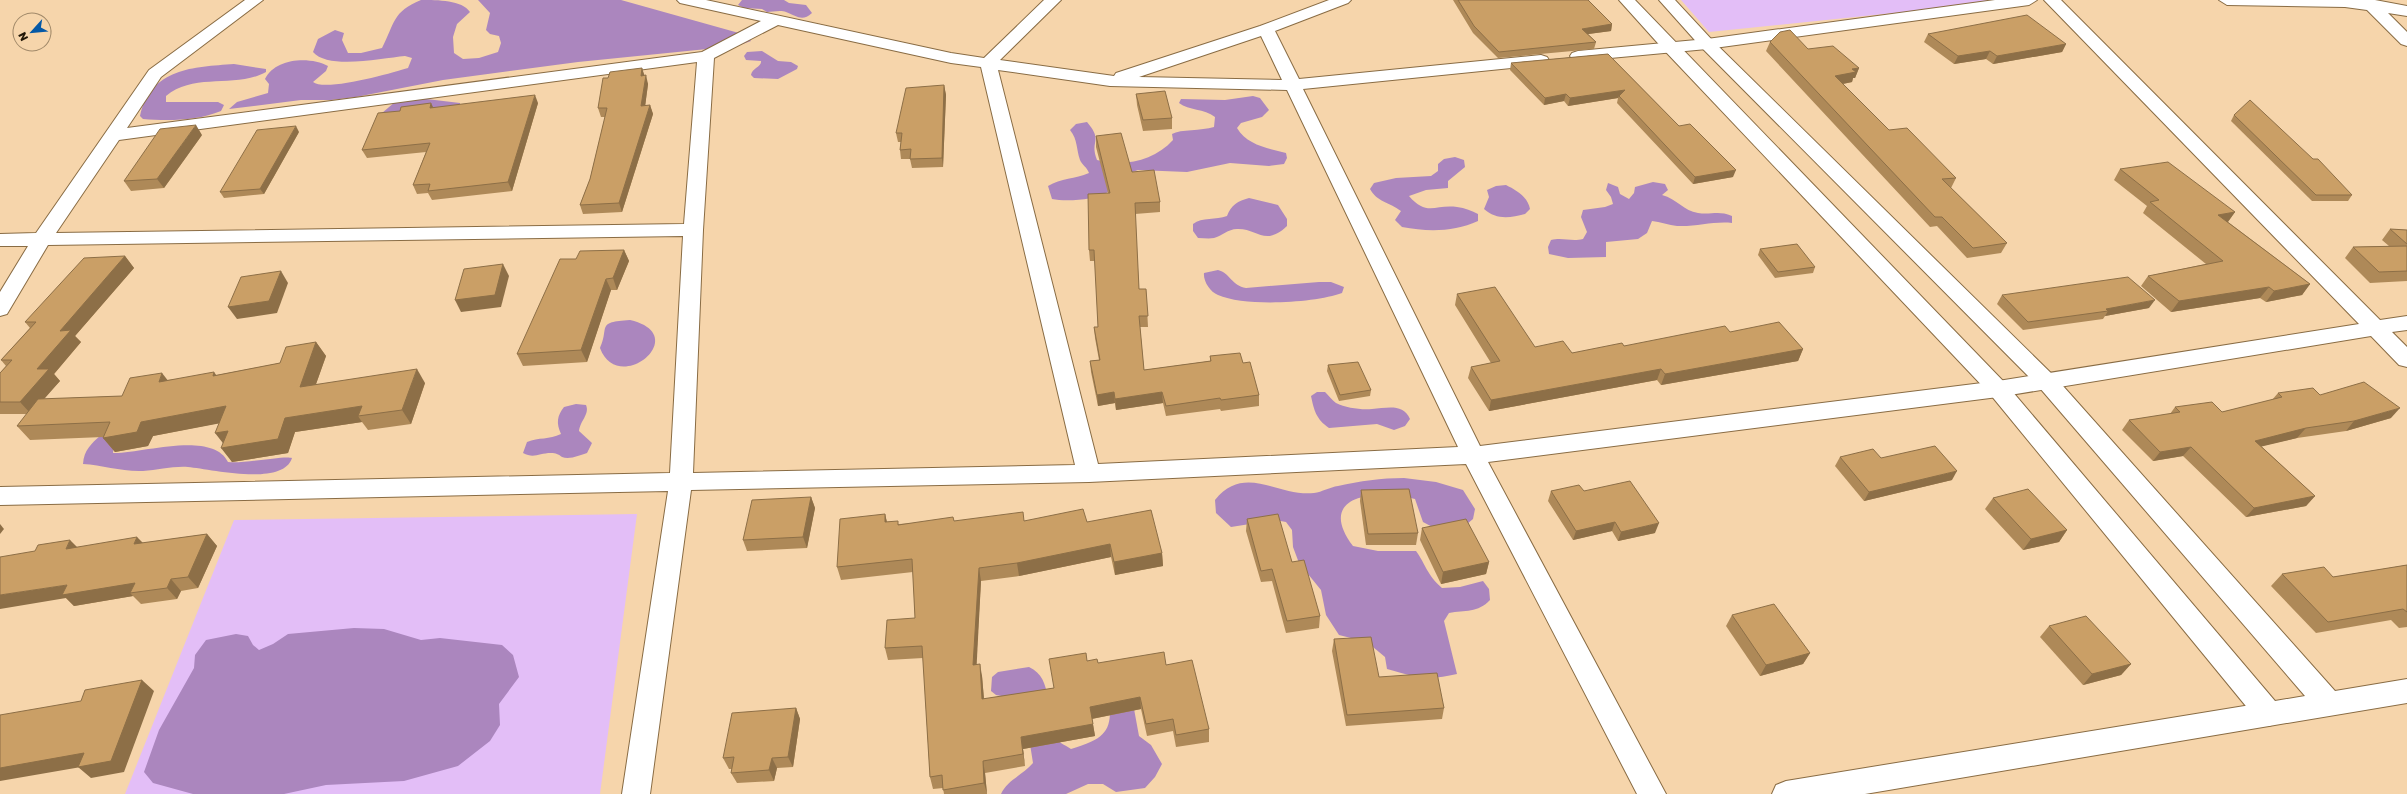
<svg xmlns="http://www.w3.org/2000/svg" width="2407" height="794" font-family="'Golos Text',sans-serif">
<style>
.green{fill:#e3bef7}
.forest{fill:#ab86be}
.lines{fill:none;stroke-linecap:round;stroke-linejoin:round}
.minor-casing{stroke:#896c44;stroke-width:2}
.tertiary-casing{stroke:#896c44;stroke-width:2}
.minor{fill:#fff;fill-rule:evenodd}
.tertiary{fill:#fff;fill-rule:evenodd}
.wall{fill:#ae8958}
.shaded-wall{fill:#8d6f47}
.building{fill:#ca9f66;stroke:#8d6f47}
</style>
<rect width="100%" height="100%" fill="#f6d5ab"/>
<g class="green">
<path d="M1681,0H2019L1709,32Z"/>
<path d="M637,514L600,794H125L234,520Z"/>
</g>
<g class="forest">
<path d="M421,0C438,0 462,0 470,12L457,24L453,37L454,53L463,59L479,58L498,52L501,43L499,36L490,34L486,30L490,13L478,0H621L746,35L751,41L737,46L578,62L443,80L356,97L331,100H301L229,109L237,102L268,93L269,84L265,79C275,58 310,56 328,66L326,71L313,82C325,92 392,73 408,68L412,58L405,56C383,58 328,70 313,52L318,39L335,30L344,33L342,40L348,53H361L382,48C395,23 392,12 421,0Z"/>
<path d="M742,0H784L789,3L806,5L812,13C802,22 797,16 786,12C781,10 772,12 767,12L762,9L744,8L738,5Z"/>
<path d="M762,51L778,61L791,62L798,66L797,69L778,79L754,78L751,75C752,68 762,67 761,61L746,60L744,56L747,52Z"/>
<path d="M234,64L266,69V72C235,89 195,72 166,96V102H218L224,105L221,111C197,121 168,121 143,119L140,116C151,68 193,67 234,64Z"/>
<path d="M1253,96L1260,98L1269,110L1262,117L1241,123L1237,128C1247,145 1267,148 1286,153L1287,158L1284,164L1269,166L1230,163L1187,172L1138,170C1126,173 1118,185 1108,192C1096,200 1066,202 1052,199L1048,186C1061,178 1075,179 1089,173C1087,167 1082,165 1080,160C1076,149 1078,140 1070,130L1076,124L1087,122C1104,142 1089,140 1097,160C1124,167 1154,161 1173,140L1172,134C1181,129 1201,131 1214,127L1215,117C1204,108 1189,111 1179,103L1181,99L1225,100Z"/>
<path d="M418,98L460,103V106L428,144L382,113L395,102Z"/>
<path d="M1455,157L1464,160L1465,167L1448,181V188L1426,190L1409,196C1427,217 1435,204 1457,207C1465,208 1472,211 1478,214V221C1454,232 1428,232 1402,227L1395,220L1401,211C1389,202 1377,202 1370,189L1374,183L1396,178L1431,176L1438,171V164L1444,159Z"/>
<path d="M1653,182L1665,184L1668,190L1662,195C1677,199 1684,211 1698,213C1712,215 1718,210 1732,216V223C1714,221 1696,227 1677,226C1669,225 1660,222 1652,221L1647,233L1638,239L1606,242V257L1568,258L1549,254L1548,247L1551,240C1563,237 1571,242 1583,239L1587,232L1581,217L1583,210L1605,207L1613,204L1611,197L1606,190L1608,183L1618,187L1620,194L1629,199L1634,193L1635,187Z"/>
<path d="M1506,185C1516,190 1528,197 1530,209L1525,214C1510,218 1496,220 1484,209L1489,197L1487,190L1496,186Z"/>
<path d="M1249,198L1278,205L1287,219V226C1265,247 1257,228 1237,229C1228,229 1222,236 1214,238C1209,239 1203,238 1198,238L1193,231V224C1202,217 1216,220 1227,216C1231,205 1238,201 1249,198Z"/>
<path d="M1218,270C1230,273 1232,286 1246,288L1319,282H1331L1344,287L1342,293C1315,303 1245,307 1218,295C1210,292 1203,281 1204,273Z"/>
<path d="M630,320C694,335 618,397 600,348C610,327 595,322 630,320Z"/>
<path d="M1317,392H1325C1328,395 1332,400 1336,403C1346,408 1361,410 1372,409C1387,408 1403,403 1410,419L1405,426L1394,430L1377,424L1329,428C1316,419 1314,410 1311,396Z"/>
<path d="M576,404L586,405C590,414 580,421 579,431L592,443L587,453C580,455 570,460 562,457C558,454 556,453 551,453C539,453 534,459 523,453L527,442C539,437 549,440 561,434C556,423 557,416 564,407Z"/>
<path d="M101,435L115,438L113,453C141,454 212,430 228,462C244,464 285,455 292,458C283,487 210,469 188,467C173,466 158,470 143,471C122,472 103,465 83,464C84,450 91,444 101,435Z"/>
<path d="M1404,478L1436,482L1463,490L1475,509L1473,519L1467,524L1438,530L1423,522L1415,499C1378,489 1314,494 1353,546L1378,551H1416C1426,565 1427,575 1442,588L1460,587L1483,581L1489,589L1490,600C1478,613 1465,610 1449,613L1444,621L1457,674C1428,681 1415,677 1387,669L1385,657L1367,642L1339,635L1326,615L1321,590L1299,563L1293,547L1292,530L1286,522L1275,520L1231,527L1216,513L1215,500C1245,463 1278,497 1314,493C1322,492 1330,487 1338,486C1360,481 1381,478 1404,478Z"/>
<path d="M354,628L384,629L421,640L440,638L502,645L513,655L519,677L499,704L500,725L490,741L458,766L404,781L326,785L284,794H193L153,783L144,772L159,730L194,668L195,655L206,640L236,634L248,636L253,645L259,650L273,644L288,634Z"/>
<path d="M1029,667C1055,679 1044,713 1054,735C1057,742 1065,745 1071,749C1114,737 1112,725 1108,686L1132,698L1139,736L1151,745L1162,764L1155,777L1145,788L1116,792L1103,784H1088L1066,794H1001C1007,780 1023,775 1033,763L1023,700L996,695L991,691L992,677L998,672Z"/>
</g>
<g class="lines">
<g class="minor-casing">
<g id="minor">
<path d="M245,0H263L161,77L127,128L702,52L761,21L680,3L677,0H706L951,53L984,58L1044,0H1061L1000,60L1114,76L1116,73L1260,26L1329,0H1351L1348,3L1275,31L1299,79L1541,55L1547,57L1549,60L1547,63L1541,65L1303,89L1480,446L1998,381L2359,324L2044,0H2061L2380,320L2407,316V330L2392,332L2407,347V367L2399,365L2371,336L1998,397L1488,462L1666,794H1637L1466,464L1089,482L691,490L650,794H622L668,491L0,505V487L670,473L683,236L48,245L7,314L0,316V292L28,246H0V234L36,233L149,70ZM778,25L951,63L981,67L1075,465L693,473L703,230L714,58ZM1261,36L1282,80L1139,77ZM697,62L684,224L56,233L119,140ZM998,70L1110,86L1287,90L1458,447L1098,464Z"/>
<path d="M1995,0H2037L2029,5L1707,49L1578,61L1572,59L1570,56L1572,53L1578,51L1707,39Z"/>
<path d="M2219,0H2375L2407,6V16L2388,13L2407,32V46L2401,44L2367,10L2345,7L2227,5Z"/>
<path d="M2269,702L2279,706L2283,714L2279,722L2269,726L1865,794H1772L1776,785L1786,781Z"/>
</g>
</g>
<g class="tertiary-casing">
<path id="tertiary" d="M1619,0H1635L2006,384L2275,701L2305,696L2039,387L1701,47L1659,0H1675L1713,41L2055,377L2335,691L2407,679V703L2269,726L2259,722L1990,394L1664,50Z"/>
</g>
<use href="#minor" class="minor"/>
<use href="#tertiary" class="tertiary"/>
</g>
<g class="wall">
<path d="M1453,0H1588L1612,24L1611,31L1588,34L1596,42L1594,49L1498,58L1473,33Z"/>
<path d="M1928,34L2066,44L2062,52L1993,64L1986,59L1954,64L1924,42Z"/>
<path d="M1770,42L1859,68L1855,78H1853L1852,82L1843,84L1889,130L1956,178L1951,188L2007,243L2001,253L1967,258L1937,226L1930,227L1766,51Z"/>
<path d="M1608,54L1679,126L1733,177L1693,184L1617,103L1618,98L1568,106L1564,101L1544,105L1510,70L1511,63Z"/>
<path d="M642,68L644,76L648,84L645,106L650,105L653,114L622,212L583,214L580,205L590,179L605,117H601L598,108L608,78Z"/>
<path d="M944,85L946,95L943,167L912,168L910,159H901L900,150L901,142H898L896,133Z"/>
<path d="M1136,94L1172,118V129L1143,131L1137,105Z"/>
<path d="M538,103L512,191L432,200L428,193L417,194L413,185L426,152L367,158L362,150L434,108Z"/>
<path d="M2234,115L2352,195L2348,201H2312L2231,121Z"/>
<path d="M299,132L264,194L224,198L220,192Z"/>
<path d="M202,135L164,188L131,191L124,181Z"/>
<path d="M1096,136L1160,202V212L1135,214L1139,289H1146L1148,327H1140L1144,370L1210,361V356L1243,363L1259,395V406L1221,411L1220,409L1166,416L1163,403L1116,410L1115,403L1098,406L1091,372L1090,361L1099,360L1095,338L1094,327H1098L1095,261H1090L1089,250L1108,193L1096,147Z"/>
<path d="M2120,169L2235,212L2228,222L2310,284L2302,295L2266,302L2260,298L2171,312L2141,286L2148,276L2206,264L2143,213L2147,206L2114,180Z"/>
<path d="M2390,229L2407,230V281L2370,283L2345,258L2353,247L2389,246L2382,240Z"/>
<path d="M1760,249L1815,267L1813,273L1775,278L1758,255Z"/>
<path d="M624,250L629,261L617,290H611L587,362L523,366L517,354L576,259Z"/>
<path d="M125,256L134,268L75,336L81,342L54,374L60,381L43,399L122,396L168,380L217,375L280,363L316,342L326,356L316,384L425,383L411,424L368,430L362,422L295,432L288,453L232,462L223,443L219,423L153,436L148,446L115,452L103,438V437L30,440L17,426L27,414H0V373L6,366L1,360L30,328L25,322Z"/>
<path d="M1457,294L1535,347L1572,353L1730,332L1803,349L1798,361L1661,385L1657,380L1489,411L1468,378L1471,367L1491,363L1455,305Z"/>
<path d="M2002,295L2149,308L2105,316L2103,319L2023,330L1997,304Z"/>
<path d="M1328,365L1371,390L1370,396L1339,401L1327,371Z"/>
<path d="M2278,393L2320,395L2391,418L2346,431L2297,438L2261,446L2315,496L2306,506L2246,517L2183,456L2153,461L2122,430L2129,420L2170,414L2175,407L2222,412L2272,400Z"/>
<path d="M1840,457L1881,458L1952,480L1864,501L1835,466Z"/>
<path d="M1361,490L1418,533L1416,545H1366L1360,501Z"/>
<path d="M1551,491H1584L1655,533L1618,541L1612,531L1573,540L1548,501Z"/>
<path d="M811,497L815,508L807,548L747,551L743,540Z"/>
<path d="M1993,498L2067,530L2059,542L2023,550L1985,509Z"/>
<path d="M885,514L887,522L899,524L954,521H1025L1087,522L1162,553L1163,566L1115,575L1111,557L1019,576L981,581L976,664L982,676L984,699L1054,688L1087,661L1098,663L1166,665L1209,729V742L1176,747L1173,731L1147,736L1141,709L1092,719L1095,736L1023,749L1025,766L985,773L987,794H944L943,788L933,789L930,777L923,658L888,660L885,648L915,618L913,572L841,580L837,567Z"/>
<path d="M1247,519L1292,562L1320,616L1319,628L1286,633L1272,581L1261,582L1246,531Z"/>
<path d="M1422,528L1489,562L1486,574L1441,584L1420,540Z"/>
<path d="M207,534L217,546L198,588L181,591L177,599L141,604L133,596L74,606L66,598L77,547L143,543Z"/>
<path d="M2407,565V627L2399,628L2391,620L2316,633L2271,586L2282,574L2333,577Z"/>
<path d="M1732,615L1810,653L1803,664L1760,676L1726,626Z"/>
<path d="M2049,626L2131,664L2121,675L2083,685L2040,637Z"/>
<path d="M1334,639L1379,677L1444,708L1442,719L1346,726L1332,651Z"/>
<path d="M796,708L800,719L793,767L777,768L774,781L737,783L731,773L732,769H729L723,758Z"/>
</g>
<g class="shaded-wall">
<path d="M1612,24L1611,31L1581,35L1582,29Z"/>
<path d="M2066,44L2062,52L1993,64L1997,56Z"/>
<path d="M1990,51L1986,59L1954,64L1958,56Z"/>
<path d="M642,68L645,77L641,76Z"/>
<path d="M1859,68L1855,78H1853L1852,82L1832,86L1835,76L1852,69Z"/>
<path d="M646,75L648,84L644,115L641,106Z"/>
<path d="M944,85L946,95L943,167L942,158Z"/>
<path d="M1625,90L1619,96L1618,98L1568,106L1570,98Z"/>
<path d="M1566,94L1564,101L1544,105L1545,98Z"/>
<path d="M535,95L538,103L512,191L508,182Z"/>
<path d="M431,103L435,111L430,108Z"/>
<path d="M650,105L653,114L622,212L619,203Z"/>
<path d="M196,125L202,135L164,188L157,179Z"/>
<path d="M296,126L299,132L264,194L260,189Z"/>
<path d="M1736,170L1733,177L1693,184L1695,177Z"/>
<path d="M2235,212L2227,223L2218,215Z"/>
<path d="M624,250L629,261L617,290L613,278Z"/>
<path d="M125,256L134,268L75,336L81,342L54,374L60,381L31,414L20,402L37,369L60,331Z"/>
<path d="M503,264L509,276L501,307L461,312L455,300Z"/>
<path d="M281,271L288,283L277,313L237,319L228,307Z"/>
<path d="M606,279L611,290L587,362L581,350Z"/>
<path d="M2310,284L2302,295L2266,302L2274,291Z"/>
<path d="M2269,287L2260,298L2171,312L2179,301Z"/>
<path d="M2155,300L2149,308L2105,316L2108,311L2106,309Z"/>
<path d="M316,342L326,356L310,401L300,387Z"/>
<path d="M1803,349L1798,361L1661,385L1665,374Z"/>
<path d="M417,369L425,383L411,424L402,410Z"/>
<path d="M1661,369L1657,380L1489,411L1491,400Z"/>
<path d="M214,372L224,386L213,376Z"/>
<path d="M162,373L173,387L159,382Z"/>
<path d="M1114,392L1115,403L1098,406L1097,395Z"/>
<path d="M1162,392L1163,403L1116,410L1115,399Z"/>
<path d="M226,406L237,420L153,436L148,446L115,452L103,438L141,422Z"/>
<path d="M362,406L358,416L362,422L295,432L288,453L232,462L221,448L226,447L215,433L285,418Z"/>
<path d="M2400,408L2391,418L2346,431L2354,421Z"/>
<path d="M2306,428L2297,438L2247,450L2255,441Z"/>
<path d="M2191,447L2183,456L2153,461L2160,452Z"/>
<path d="M1957,471L1952,480L1864,501L1869,492Z"/>
<path d="M2315,496L2306,506L2246,517L2254,508Z"/>
<path d="M811,497L815,508L807,548L803,537Z"/>
<path d="M885,514L888,527L885,522Z"/>
<path d="M1615,522L1612,531L1573,540L1576,531Z"/>
<path d="M1659,523L1655,533L1618,541L1621,532Z"/>
<path d="M0,524L4,529L0,534Z"/>
<path d="M2067,530L2059,542L2023,550L2031,539Z"/>
<path d="M207,534L217,546L198,588L188,577Z"/>
<path d="M137,537L148,548L134,544Z"/>
<path d="M70,540L81,551L66,549Z"/>
<path d="M1110,544L1111,557L1019,576L1017,563Z"/>
<path d="M1162,553L1163,566L1115,575L1114,562Z"/>
<path d="M1489,562L1486,574L1441,584L1443,572Z"/>
<path d="M979,568L981,581L976,677L973,665Z"/>
<path d="M171,579L181,591L177,599L167,588Z"/>
<path d="M135,583L130,593L133,596L74,606L66,598L0,609V595L67,585Z"/>
<path d="M1810,653L1803,664L1760,676L1766,665Z"/>
<path d="M980,664L982,676L985,712L982,699Z"/>
<path d="M2131,664L2121,675L2083,685L2092,674Z"/>
<path d="M142,680L154,691L124,772L91,778L78,767H81L0,781V768Z"/>
<path d="M1140,697L1141,709L1091,719L1090,707Z"/>
<path d="M796,708L800,719L793,767L788,757Z"/>
<path d="M1093,724L1095,736L1023,749L1025,766L1023,754L1021,737Z"/>
<path d="M772,758L777,768L774,781L769,770Z"/>
<path d="M983,761L985,773L987,794L984,783Z"/>
</g>
<g class="building">
<path d="M1458,0H1588L1612,24L1582,29L1596,42L1499,52L1474,26Z"/>
<path d="M2027,15L2066,44L1997,56L1990,51L1958,56L1928,34Z"/>
<path d="M1790,30L1808,49L1833,46L1859,68L1852,69L1856,72L1835,76L1889,130L1907,128L1956,178L1942,179L2007,243L1973,248L1942,217H1935L1770,42L1780,32Z"/>
<path d="M1608,54L1679,126L1690,124L1736,170L1695,177L1619,96L1625,90L1570,98L1566,94L1545,98L1511,63Z"/>
<path d="M642,68L641,76L646,75L641,106L650,105L619,203L580,205L590,179L607,108H598L603,78H608L610,72Z"/>
<path d="M944,85L942,158L910,159L911,149L900,150L902,133H896L906,88Z"/>
<path d="M1165,91L1172,118L1143,120L1136,94Z"/>
<path d="M535,95L508,182L428,191L430,184L413,185L430,143L362,150L378,113L400,111L401,107L431,103L430,108Z"/>
<path d="M2250,100L2313,159H2318L2352,195H2316L2234,115Z"/>
<path d="M196,125L157,179L124,181L160,129Z"/>
<path d="M296,126L260,189L220,192L257,130Z"/>
<path d="M1121,133L1132,172L1154,170L1160,202L1135,203L1139,289H1146L1148,316H1139L1144,370L1211,361L1210,356L1240,353L1243,363L1250,362L1259,395L1221,400L1220,398L1166,406L1162,392L1115,399L1114,392L1097,395L1090,361L1100,360L1094,327H1098L1094,250H1089L1088,194L1110,193L1096,136Z"/>
<path d="M2168,162L2235,212L2218,215L2310,284L2274,291L2269,287L2179,301L2148,276L2223,261L2150,202L2159,200L2120,169Z"/>
<path d="M2390,229L2407,230V244Z"/>
<path d="M1797,244L1815,267L1778,272L1760,249Z"/>
<path d="M2407,246V271L2379,272L2353,247Z"/>
<path d="M624,250L613,278L606,279L581,350L517,354L560,259H576L580,251Z"/>
<path d="M125,256L60,331L71,330L37,369H49L20,402H0V373L12,360H1L36,322H25L84,258Z"/>
<path d="M503,264L495,295L455,300L464,269Z"/>
<path d="M281,271L269,301L228,307L241,277Z"/>
<path d="M2128,277L2155,300L2106,309L2108,311L2028,322L2002,295Z"/>
<path d="M1495,287L1535,347L1563,341L1572,353L1622,343L1624,346L1725,326L1730,332L1779,322L1803,349L1665,374L1661,369L1491,400L1471,367L1500,361L1457,294Z"/>
<path d="M316,342L300,387L417,369L402,410L358,416L362,406L285,418L278,439L221,448L228,431L215,433L226,406L141,422L137,432L103,438L110,422L17,426L38,399L122,396L130,378L162,373L159,382L214,372L213,376L280,363L286,347Z"/>
<path d="M1358,362L1371,390L1340,395L1328,365Z"/>
<path d="M2364,382L2400,408L2354,421L2306,428L2255,441L2315,496L2254,508L2191,447L2160,452L2129,420L2180,412L2175,407L2212,402L2222,412L2282,397L2278,393L2313,388L2320,395Z"/>
<path d="M1935,446L1957,471L1869,492L1840,457L1873,449L1881,458Z"/>
<path d="M1630,481L1659,523L1621,532L1615,522L1576,531L1551,491L1579,485L1584,491Z"/>
<path d="M1409,489L1418,533L1368,534L1361,490Z"/>
<path d="M2028,489L2067,530L2031,539L1993,498Z"/>
<path d="M811,497L803,537L743,540L752,500Z"/>
<path d="M1083,509L1087,522L1151,510L1162,553L1114,562L1110,544L1017,563L979,568L973,665L980,664L982,699L1054,688L1049,659L1086,653L1087,661L1097,659L1098,663L1164,652L1166,665L1192,660L1209,729L1176,735L1173,719L1146,724L1140,697L1090,707L1093,724L1021,737L1023,754L983,761L984,783L943,790L942,775L930,777L922,646L885,648L887,620L915,618L912,559L837,567L840,519L885,514V522L898,521V525L953,517L954,521L1023,512L1024,521Z"/>
<path d="M1278,514L1292,562L1304,560L1320,616L1287,621L1272,569L1261,571L1247,519Z"/>
<path d="M1466,519L1489,562L1443,572L1422,528Z"/>
<path d="M207,534L188,577L171,579L167,588L130,593L135,583L62,595L67,585L0,595V557L35,551L38,545L70,540L66,549L137,537L134,544Z"/>
<path d="M2407,565V612L2403,609L2328,622L2282,574L2324,567L2333,577Z"/>
<path d="M1774,604L1810,653L1766,665L1732,615Z"/>
<path d="M2086,616L2131,664L2092,674L2049,626Z"/>
<path d="M1371,637L1379,677L1437,673L1444,708L1347,715L1334,639Z"/>
<path d="M142,680L111,761L78,767L84,753L0,768V715L81,701L85,690Z"/>
<path d="M796,708L788,757L772,758L769,770L731,773L734,757L723,758L732,713Z"/>
</g>
<g transform="translate(32 32) rotate(243)"><circle r="19" fill="#f6d5ab" stroke="#a18969"/>
<path d="M0-3L7 15L0 10L-7 15Z" fill="#0458a6"/>
<text y="-6" font-size="11" font-weight="bold" text-anchor="middle" fill="#221707">N</text>
</g>
</svg>
